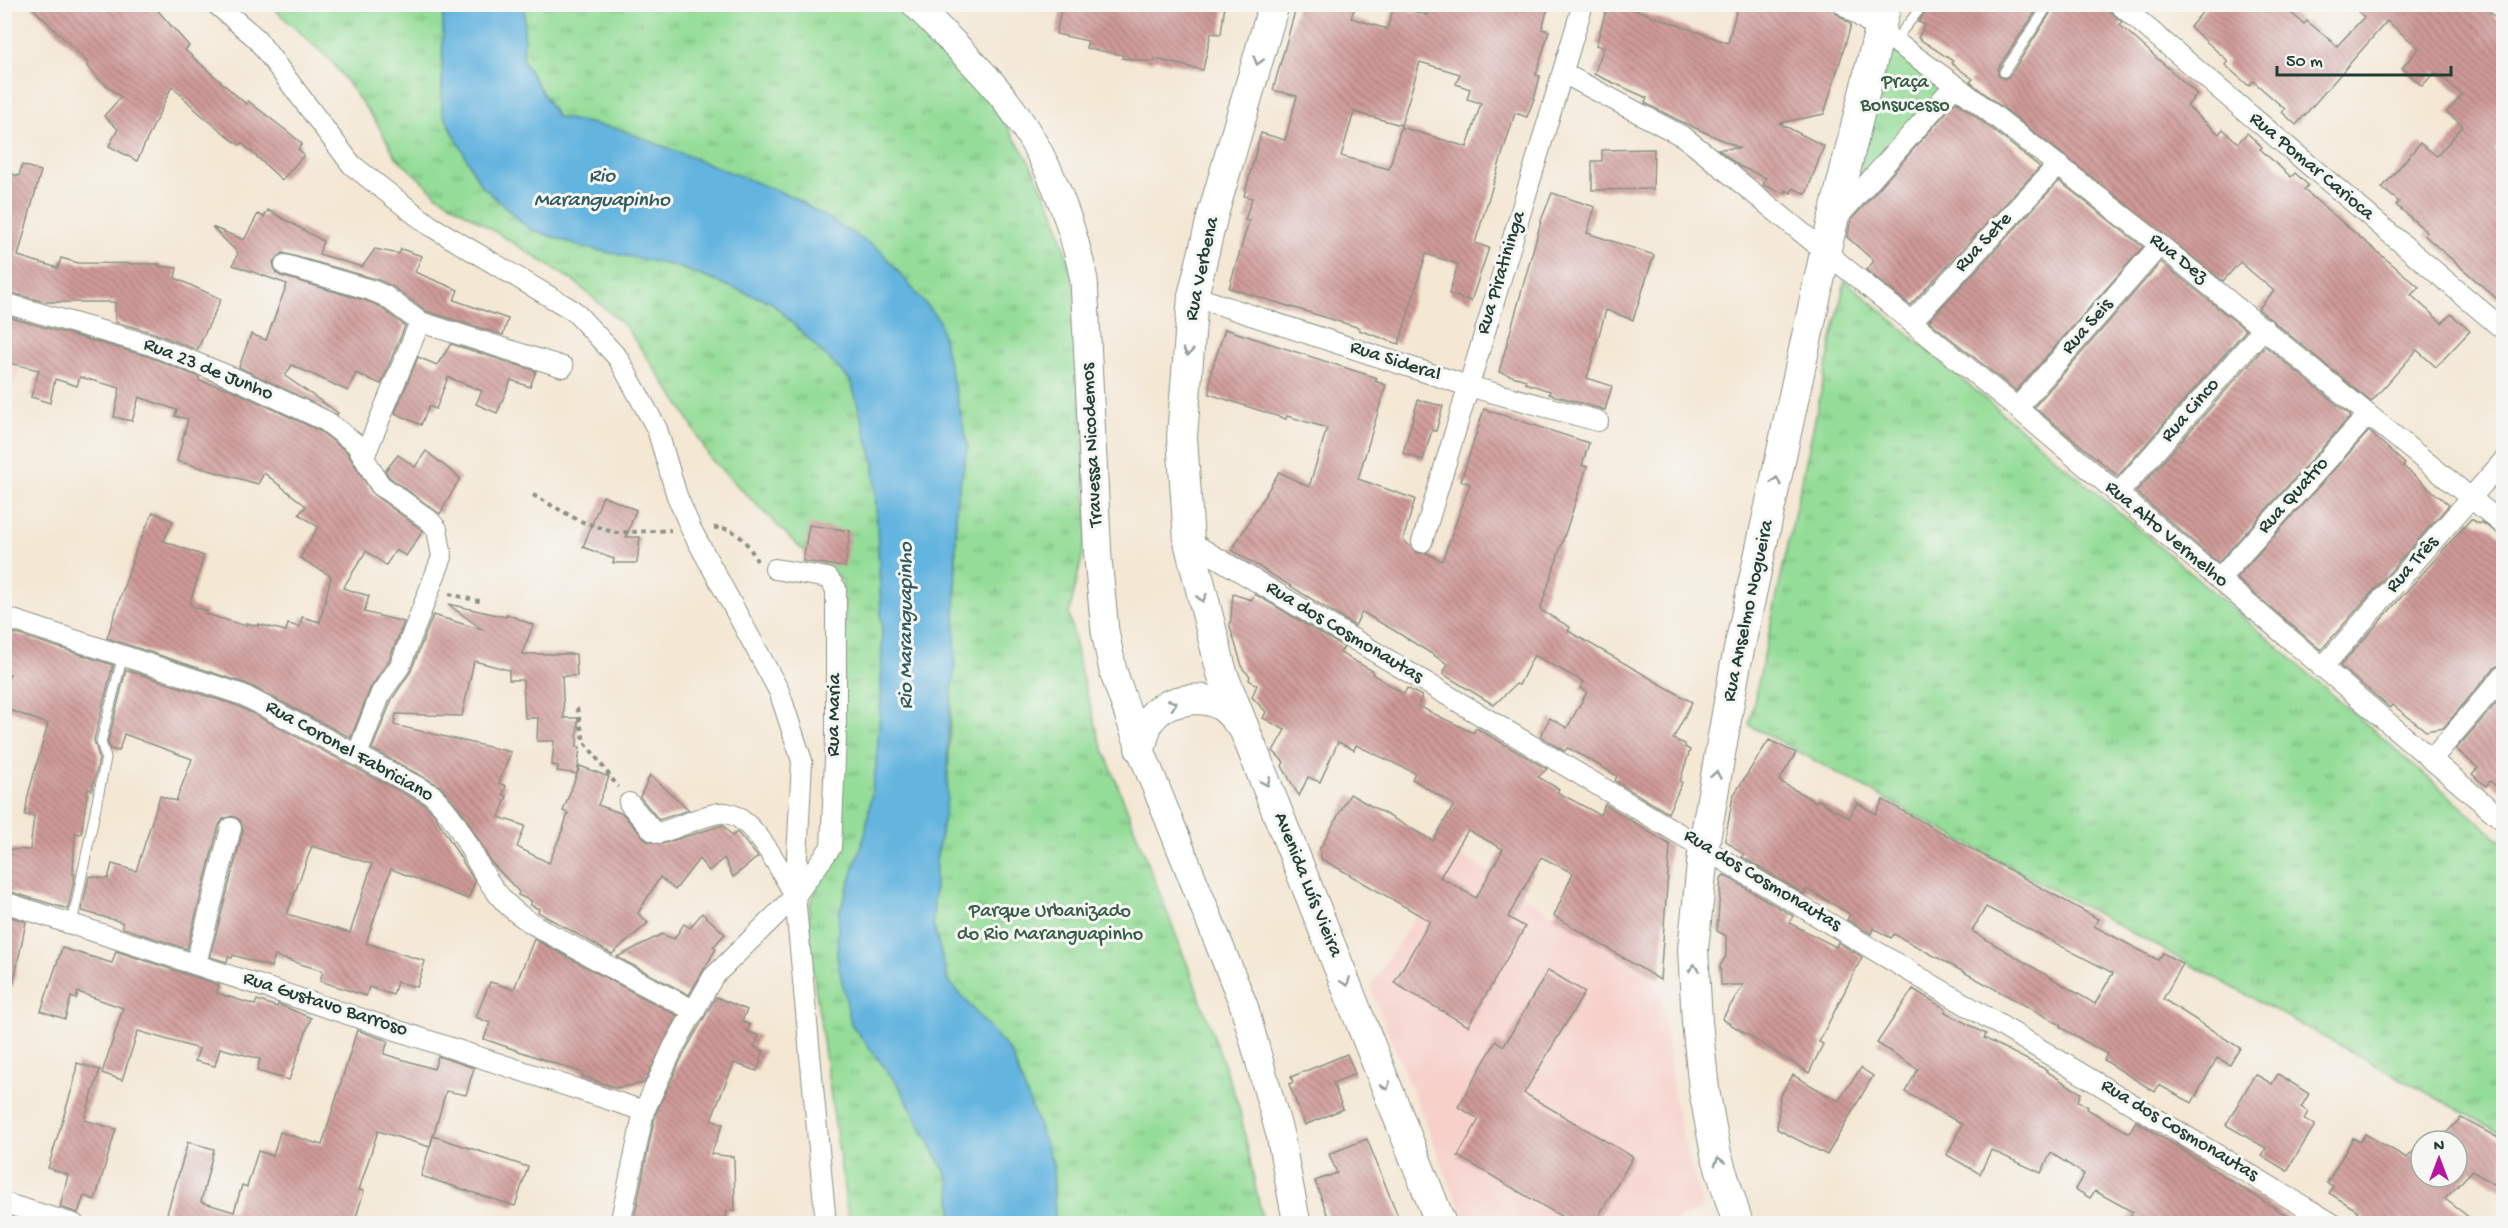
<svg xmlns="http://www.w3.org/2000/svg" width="2508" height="1228" font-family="'Gochi Hand',sans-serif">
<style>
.built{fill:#f7d0ca}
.grass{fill:url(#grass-tufts);stroke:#5a8d66;stroke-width:1.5}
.water{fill:#64b4df;stroke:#42788a;stroke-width:1.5}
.building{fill:url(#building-back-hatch);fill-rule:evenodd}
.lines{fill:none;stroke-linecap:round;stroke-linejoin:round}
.service-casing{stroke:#8a9284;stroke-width:11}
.minor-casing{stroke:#8a9284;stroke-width:22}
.secondary-casing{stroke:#8a9284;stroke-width:29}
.primary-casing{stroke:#8a9284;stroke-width:32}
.path{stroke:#8a9284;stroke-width:4;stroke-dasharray:4.5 4.5;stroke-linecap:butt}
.service{stroke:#fff;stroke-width:9}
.minor{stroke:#fff;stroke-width:20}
.secondary{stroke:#fff;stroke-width:27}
.primary{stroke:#fff;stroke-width:30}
.oneway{stroke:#8f9e9a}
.labels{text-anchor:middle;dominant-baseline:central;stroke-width:6;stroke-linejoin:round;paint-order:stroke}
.park-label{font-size:20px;fill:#365d48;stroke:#f6f6f2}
.street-label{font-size:20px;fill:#1f3d34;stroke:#f6f6f2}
.water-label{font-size:21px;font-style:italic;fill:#305b5f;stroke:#f6f6f2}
</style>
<defs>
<pattern id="grass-tufts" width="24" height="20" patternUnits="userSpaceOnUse" patternTransform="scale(1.5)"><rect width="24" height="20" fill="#94dd98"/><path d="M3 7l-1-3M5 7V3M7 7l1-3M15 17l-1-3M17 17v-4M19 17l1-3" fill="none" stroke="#78b47d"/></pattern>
<pattern id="building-back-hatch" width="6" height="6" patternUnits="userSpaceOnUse" patternTransform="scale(1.5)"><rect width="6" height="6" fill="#cf9a98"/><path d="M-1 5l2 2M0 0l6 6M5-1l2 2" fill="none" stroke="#a77f7d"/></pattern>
</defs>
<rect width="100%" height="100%" fill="#f6f6f2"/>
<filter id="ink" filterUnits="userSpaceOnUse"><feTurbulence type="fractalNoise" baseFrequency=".0167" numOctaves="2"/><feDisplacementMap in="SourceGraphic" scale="12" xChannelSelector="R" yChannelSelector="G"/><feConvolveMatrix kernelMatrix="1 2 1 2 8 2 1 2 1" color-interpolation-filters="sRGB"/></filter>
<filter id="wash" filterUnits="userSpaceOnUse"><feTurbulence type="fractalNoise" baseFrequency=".008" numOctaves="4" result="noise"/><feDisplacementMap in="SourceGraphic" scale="24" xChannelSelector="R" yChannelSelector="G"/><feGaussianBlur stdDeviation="1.35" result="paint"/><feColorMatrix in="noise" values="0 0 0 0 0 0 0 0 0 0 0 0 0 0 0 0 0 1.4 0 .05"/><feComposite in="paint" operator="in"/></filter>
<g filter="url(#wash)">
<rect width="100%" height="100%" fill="#f4e7d4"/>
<g class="built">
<path d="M5,363L20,368L5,401L4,363Z"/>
<path d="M1457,852L1648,976L1661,995L1676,1111L1703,1209L1669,1223H1466L1370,987Z"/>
</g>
<g class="grass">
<path d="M270,5H443L442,111L480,184L528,228L582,247L675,266L771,302L851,381L874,463L882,631L881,700L877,762L865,835L839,914L851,1024L899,1086L950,1181L953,1223H849L809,943V906L836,848L845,616L842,580L798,546L710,458L683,410L626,327L575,282L437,195L396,157L376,122L332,62Z"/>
<path d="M525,5H900L985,93L1028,159L1056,216L1074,283L1088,531L1069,614L1080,669L1099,737L1196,987L1239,1107L1263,1223H1055L1053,1164L1011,1053L948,980L933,924L936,860L947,799L956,588V503L968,446L793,197L619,129L557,117L523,61Z"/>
<path d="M1889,48L1947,89L1856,185Z"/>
<path d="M1845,280L2271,641L2503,843V1134L1749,725Z"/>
</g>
<path class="water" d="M443,5H525L523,61L557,117L619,129L793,197L880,250L939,320L968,446L956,503L955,663L948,733L947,799L936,860L933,924L948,980L1011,1053L1053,1164L1055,1223H953L950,1181L899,1086L851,1024L837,958L839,914L865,835L876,766L881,700L882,631L874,463L851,381L771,302L675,266L582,247L528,228L480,184L442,111Z"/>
<g id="blocks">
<g class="building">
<path d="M29,4H152L189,46L185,50L246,104L248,101L292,135L302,144L298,149L304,155L282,180L242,143L240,145L231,139L198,112L172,86L137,161L109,146L118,129L104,116L121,97L95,76L87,66L89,64Z"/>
<path d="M1062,4H1225L1221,34L1211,33L1203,70L1155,59L1154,62L1122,58L1123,55L1086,48L1088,41L1056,34Z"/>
<path d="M1297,4H1356L1351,18L1387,29L1394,6L1427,15L1428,4H1549L1542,29L1549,31L1536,75L1540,76L1535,96L1527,117L1515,113L1475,243L1489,248L1471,301L1449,294L1458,264L1426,254L1399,344L1359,330L1360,328L1229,288L1249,221L1245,220L1252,198L1244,196L1261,133L1285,140L1297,96L1273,90ZM1420,62L1460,74L1456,84L1470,89L1467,99L1481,103L1467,147L1401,127L1389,169L1341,156L1354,112L1401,125Z"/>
<path d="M1608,4H1619L1728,43L1738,4H1831L1836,13L1851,25L1824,114L1779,123L1824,146L1806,194L1793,188L1791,193L1786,190L1785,194L1763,185L1766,178L1739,166L1718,149L1740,148L1682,122L1645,103L1647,98L1594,74L1604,48L1596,45Z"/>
<path d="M1931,4H2041L1998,68V75L2004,79L2010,76L2056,4H2102L2122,22L2120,25L2197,94L2187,106L2219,134L2223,129L2238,143L2247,133L2262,147L2260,149L2291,177L2295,173L2308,185L2304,190L2419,287L2411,295L2442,323L2451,314L2470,331L2436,367L2417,350L2371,402L2258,309L2274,291L2240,262L2223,281L1970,82L1973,79L1951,63L1953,61L1918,38L1925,25L1918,22Z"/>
<path d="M2209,4H2281L2304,24L2307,21L2337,46L2364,17L2350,4H2481L2504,25V140L2495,150L2504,159V305L2424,235L2427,232L2396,205L2399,202L2382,188L2420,143L2437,156L2463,126L2447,112L2462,95L2435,72L2422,86L2402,68L2419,48L2387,21L2296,125L2282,112L2285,109L2253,81L2249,86L2225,65L2228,61L2190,27Z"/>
<path d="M1956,101L2040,167L1910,305L1866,270L1874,261L1847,237L1851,220Z"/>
<path d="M1654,149L1653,189L1592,190V161H1602V150Z"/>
<path d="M22,165L41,171L18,256L58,268L61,258L78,263L160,264L159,266L177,268L175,278L221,299L197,350L154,333L115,322V302H45L4,291V172L19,176Z"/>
<path d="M2059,181L2143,247L2016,391L1929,321Z"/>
<path d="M1552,193L1595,207L1587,233L1654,255L1633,320L1606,310L1587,378L1612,386L1605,410L1549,394L1550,391L1525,383L1526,380L1499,372L1542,218Z"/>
<path d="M268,210L323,241L319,254L362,267L375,249L399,254L401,249L422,256L415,272L458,290L454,300L508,319L503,335L426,311L392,286L376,279L283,253L273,262L276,273L281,276L367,301L379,306L405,326L381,384L356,373L348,391L292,365L285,376L338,413L337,415L239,367L251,334L266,340L287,284L233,265L238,253L212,227L244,240L258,214L264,217Z"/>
<path d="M2161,262L2246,330L2118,476L2034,407Z"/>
<path d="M4,316L147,356L199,377V381L230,389L320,431L347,452L373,494L423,531L406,556L396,550L386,565L366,551L343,588L369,596L364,612L404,622L389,660L370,689L351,738L247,684L107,638L136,550L153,512L173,521L164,541L204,556L190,603L194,607L207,611L206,614L246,626V623L258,626V624L286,631L288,624L300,627L302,617L320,622L331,576L300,558L318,527L299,514L306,506L264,473L258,484L177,461L188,419L175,416L177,410L139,397L132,421L114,417L120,388L80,377L77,386L55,379L50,403L31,397L39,370L4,362Z"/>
<path d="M1225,329L1377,378L1375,381L1386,385L1358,479L1415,499L1403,540L1418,553H1427L1442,561L1470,484L1461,481L1484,409L1589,443L1582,465L1587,467L1540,610L1570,627L1568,631L1692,702L1673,739L1685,744V747L1690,750L1680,781L1682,783L1668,813L1615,781L1617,776L1606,769L1568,748L1564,751L1540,736L1550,718L1567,728L1587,692L1580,688L1584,682L1534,655L1519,685L1516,684L1494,705L1443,674L1448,664L1395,631L1362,612L1355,626L1232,550L1279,472L1309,487L1327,428L1287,416L1286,419L1209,394L1211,372Z"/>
<path d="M451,344L536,371L530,387L511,380L497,413L476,404L482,391L448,377L436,409L429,406L421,425L395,413L418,357L437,365Z"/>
<path d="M2265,346L2351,416L2218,563L2136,492Z"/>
<path d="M1418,400L1443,406L1436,431L1432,430L1423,460L1403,453Z"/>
<path d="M2369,431L2405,464L2403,466L2449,505L2321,650L2236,578Z"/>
<path d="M426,451L460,478L440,514L389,477L385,471L398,455L415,467Z"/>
<path d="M603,496L636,510L626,537H640L637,563H613L614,559L583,547Z"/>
<path d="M2471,519L2479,524L2481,522L2504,537V663L2495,667L2443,728L2426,731L2393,705L2390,708L2340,666Z"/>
<path d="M809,525L850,531L845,567L803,561Z"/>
<path d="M1233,594L1251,600L1255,594L1344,647L1340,653L1373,671L1372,674L1404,694L1407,688L1422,696L1418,706L1473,733L1476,728L1547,769L1538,777L1559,789L1557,792L1600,815L1605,804L1670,845L1660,980L1554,916L1573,873L1541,857L1508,917L1525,927L1468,1026L1394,983L1430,921L1322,859L1319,850L1350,794L1433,841L1454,805L1412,779L1415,773L1356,745L1354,750L1338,742L1320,782L1308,777L1299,796L1282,766L1284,762L1273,751L1285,730L1263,718L1266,712L1252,697L1257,685L1249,680L1250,676L1243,669L1230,627ZM1468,830L1503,849L1476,898L1440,877Z"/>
<path d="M448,604L506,617L507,614L533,625L522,654H576L577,676H562L564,718H578L577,747H580L577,774L557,771L558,766L552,765L554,741H537L538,718H525L523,680H509V670L474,661L462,716L396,714L394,725L511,752L499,783L506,786L503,795L507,796L499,817L525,826L517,847L549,863L563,829L568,813L563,811L580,766L609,777L598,805L623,814L647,841L662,844L723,825L732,836L737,832L758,857L733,877L724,858L709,871L699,859L675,890L660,877L638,913L648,923L612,954L538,912L539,909L530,905L532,901L518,895L519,892L491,862L463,813L440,786L372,749L392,699L411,671L433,615L483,630Z"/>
<path d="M14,633L113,665L94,740L99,758L95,777L92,790L88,789L81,834L75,833L73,874H75L68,909L4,890V849L30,850L34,816L25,815L28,795L48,724L4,708V690L10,674L4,672V654Z"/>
<path d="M126,670L238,706L424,804L434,814L475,882L468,899L391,869L366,943L425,961L417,987L397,982L393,995L369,987L366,996L320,981L323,971L275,956L271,967L233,955L232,958L228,957L227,962L210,957L243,831L240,820L233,816L223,819L219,825L187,949L123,928L122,922L82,911L89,876L108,879L112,864L136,871L160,796L176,801L192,759L124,734L119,751L110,749L108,742ZM312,846L372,864L350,933L287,914Z"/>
<path d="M2504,694V793L2490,781L2486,786L2472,774L2478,768L2456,749Z"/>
<path d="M1769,740L1796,753L1779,781L1816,802L1818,800L1849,818L1857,803L1876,814L1883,800L2098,919L2094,926L2158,960L2163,953L2183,964L2163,999L2240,1048L2230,1065L2217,1058L2192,1103L2159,1085L2155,1092L2104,1060L2107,1054L2060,1027L2061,1025L1894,934L1891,938L1873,928L1871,934L1847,920L1850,914L1807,889L1804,894L1742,857L1744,855L1725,840L1733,796ZM1986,907L2113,973L2095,1004L1972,931Z"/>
<path d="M650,775L689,810L659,820L640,797Z"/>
<path d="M1724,875L1793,916L1789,923L1836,947L1838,942L1862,957L1819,1042L1823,1044L1809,1073L1722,1019L1743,985H1721L1720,966L1726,956V936L1717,931L1721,878Z"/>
<path d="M702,913L725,934L713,947L716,949L689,995L617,957L662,934L674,939L684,924L690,928Z"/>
<path d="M8,916L26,922L13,986L4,985V928Z"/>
<path d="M534,939L678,1016L644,1083L616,1088L582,1076L583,1073L484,1039L490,1023L476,1017L490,982L514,989Z"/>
<path d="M62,948L112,963L116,951L219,985L217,993L255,1005L257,1000L277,1007L278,1004L311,1018L289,1080L257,1071L260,1059L220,1048L215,1066L195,1061L199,1049L138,1031L122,1080L102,1073L123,1008L78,992L76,999L71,997L65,1019L41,1011Z"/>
<path d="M1548,970L1585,992L1524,1093L1633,1157L1594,1224H1574L1458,1156L1479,1119L1458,1107L1496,1041L1504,1046Z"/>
<path d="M1913,989L1946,1009L1945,1012L1986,1034L1984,1038L2047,1070L2046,1071L2081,1093L2078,1101L2088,1107L2087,1109L2129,1133L2136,1121L2300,1224H2125L2133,1212L2095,1191L2090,1198L2075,1189L2084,1174L2051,1153L2041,1173L1991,1150L1980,1174L1947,1155L1962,1124L1905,1092L1918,1069L1877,1043Z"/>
<path d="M716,997L747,1010L742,1021L750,1025L747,1031L759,1036L754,1047L764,1051L757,1071L734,1063L711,1119L723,1124L711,1154L734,1157L735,1211H727L725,1224H633L655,1115L684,1053Z"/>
<path d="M357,1030L388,1041L384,1054L434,1069L438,1056L474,1068L466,1095L446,1091L430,1147L378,1131L359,1190L364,1191L354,1224H164L188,1142L214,1149L201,1202L234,1212L242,1185L247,1187L258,1151L273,1156L280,1132L322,1145Z"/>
<path d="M1347,1054L1355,1074L1333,1083L1343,1109L1305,1125L1289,1084L1293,1082L1291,1077Z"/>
<path d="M77,1063L100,1070L84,1120L116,1129L95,1200L84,1196L78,1213L60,1207L68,1175L48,1168L74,1082Z"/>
<path d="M1861,1068L1873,1076L1827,1155L1777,1129L1780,1096L1793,1075L1838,1101Z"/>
<path d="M2255,1074L2272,1084L2278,1074L2309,1094L2301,1107L2308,1112L2304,1119L2315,1125L2287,1171L2262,1156L2266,1148L2226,1125Z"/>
<path d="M2461,1118L2504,1141V1190L2472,1171L2445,1199L2478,1224H2370L2356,1213L2358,1211L2329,1193L2333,1186L2327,1183L2353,1138L2360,1142L2365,1134L2407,1158L2421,1143V1177H2457V1141H2438Z"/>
<path d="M433,1136L528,1167L515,1206L421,1176Z"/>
<path d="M1367,1139L1401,1224H1331L1315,1181L1337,1173L1329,1154Z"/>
</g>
</g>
</g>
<g filter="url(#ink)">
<use href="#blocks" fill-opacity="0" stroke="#8a9284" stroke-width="1.5"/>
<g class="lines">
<g class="service-casing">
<g id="service">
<path d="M1894,41L1924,4"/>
<path d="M2004,72L2049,4"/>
<path d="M72,924L106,758L101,742L123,655"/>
</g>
</g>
<g class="minor-casing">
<g id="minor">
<path d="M216,4L256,38L352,165L429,225L574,311L618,358L657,429L677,496L691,529L779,691L802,761L795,896L826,1224"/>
<path d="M1843,4L1955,85L2160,245L2504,525"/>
<path d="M2119,4L2504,330"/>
<path d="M1563,73L1684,137L1703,152L2017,408L2504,821"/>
<path d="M1836,219L1955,85"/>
<path d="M285,265L371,290L385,296L420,322L563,367"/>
<path d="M1193,296L1468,386L1598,421"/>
<path d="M4,303L151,345L234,378L326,421L356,444L380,485L429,520L437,529L442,557L400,666L381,693L357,755"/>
<path d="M1911,322L2058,165"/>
<path d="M2017,408L2160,245"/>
<path d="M364,457L420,322"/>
<path d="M2117,495L2264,328"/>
<path d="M1189,541L2333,1224"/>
<path d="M1422,542L1583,4"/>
<path d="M2220,578L2368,415"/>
<path d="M4,617L243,695L431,794C467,827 473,867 503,900C522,921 549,933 572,946C613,969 654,990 695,1011"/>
<path d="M2322,668L2504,460"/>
<path d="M2431,760L2504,675"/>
<path d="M629,803L652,830L659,833C678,828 703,815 720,813C751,809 782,873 795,896"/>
<path d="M4,902L644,1111"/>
<path d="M196,963L231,828"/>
<path d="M4,1203L74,1224"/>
<path d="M620,1224L644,1111L673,1048L713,977L795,896L831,847L836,737V589L828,578L775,569"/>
</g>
</g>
<g class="secondary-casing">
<path id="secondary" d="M915,4C942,32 970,58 995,87C1041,142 1070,210 1084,280L1098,559L1105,631L1113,671L1140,748L1244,1006L1280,1135L1297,1224"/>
</g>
<g class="primary-casing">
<g id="primary">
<path d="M1274,4L1213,214L1193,296L1182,437L1189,541L1222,673L1441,1224"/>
<path d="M1140,748C1143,740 1145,728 1149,721C1162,700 1202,693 1222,706C1230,711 1236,720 1243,727"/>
<path d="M1738,1224L1716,1154L1704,1090L1697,1022L1693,949L1704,845L1735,668L1825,253L1886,4"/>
</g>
</g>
<g class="path">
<path d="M533,495L580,521L616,533L671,530"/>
<path d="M714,528C736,526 748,543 757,561"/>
<path d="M449,594L483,602"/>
<path d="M577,708L584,741L618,787"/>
</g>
<use href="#service" class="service"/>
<use href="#minor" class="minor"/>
<use href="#secondary" class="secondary"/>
<use href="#primary" class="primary"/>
</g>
<defs><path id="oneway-chevron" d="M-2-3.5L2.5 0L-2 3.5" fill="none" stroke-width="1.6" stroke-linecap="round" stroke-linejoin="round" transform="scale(1.5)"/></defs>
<g class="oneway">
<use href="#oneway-chevron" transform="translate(1258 61) rotate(106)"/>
<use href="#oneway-chevron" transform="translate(1188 352) rotate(95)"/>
<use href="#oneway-chevron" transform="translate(1776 481) rotate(-78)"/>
<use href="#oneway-chevron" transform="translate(1202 598) rotate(77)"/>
<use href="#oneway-chevron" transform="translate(1173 704) rotate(-20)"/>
<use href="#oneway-chevron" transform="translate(1716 775) rotate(-80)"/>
<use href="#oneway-chevron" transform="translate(1266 782) rotate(68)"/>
<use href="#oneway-chevron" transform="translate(1694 968) rotate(-93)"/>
<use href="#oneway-chevron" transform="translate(1346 982) rotate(68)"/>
<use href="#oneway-chevron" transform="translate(1386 1086) rotate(69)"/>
<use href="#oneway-chevron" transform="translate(1719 1161) rotate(-106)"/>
</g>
</g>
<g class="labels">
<g class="park-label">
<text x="1905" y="83">Praça<tspan x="1905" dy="23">Bonsucesso</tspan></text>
<text x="1050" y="912">Parque Urbanizado<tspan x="1050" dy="23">do Rio Maranguapinho</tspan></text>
</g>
<g class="street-label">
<text transform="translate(2311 167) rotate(40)">Rua Pomar Carioca</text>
<text transform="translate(1984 243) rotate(-47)">Rua Sete</text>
<text transform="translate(2178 259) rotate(38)">Rua Dez</text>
<text transform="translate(1203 269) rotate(-78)">Rua Verbena</text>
<text transform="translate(1502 273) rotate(-73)">Rua Piratininga</text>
<text transform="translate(2088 327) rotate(-49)">Rua Seis</text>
<text transform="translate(1395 362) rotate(18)">Rua Sideral</text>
<text transform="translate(208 370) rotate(22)">Rua 23 de Junho</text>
<text transform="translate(2191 411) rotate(-49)">Rua Cinco</text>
<text transform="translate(1093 445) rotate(-93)">Travessa Nicodemos</text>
<text transform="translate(2294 496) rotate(-48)">Rua Quatro</text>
<text transform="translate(2166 535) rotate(40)">Rua Alto Vermelho</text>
<text transform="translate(2413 565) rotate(-49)">Rua Três</text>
<text transform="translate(1749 611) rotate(-78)">Rua Anselmo Nogueira</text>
<text transform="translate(1344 633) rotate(31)">Rua dos Cosmonautas</text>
<text transform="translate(835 715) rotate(-89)">Rua Maria</text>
<text transform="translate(349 752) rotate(29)">Rua Coronel Fabriciano</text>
<text transform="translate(1762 881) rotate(31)">Rua dos Cosmonautas</text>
<text transform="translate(1307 885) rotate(68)">Avenida Luís Vieira</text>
<text transform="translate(325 1005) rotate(18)">Rua Gustavo Barroso</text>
<text transform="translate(2179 1131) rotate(31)">Rua dos Cosmonautas</text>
</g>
<g class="water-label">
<text x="602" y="177">Rio<tspan x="602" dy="24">Maranguapinho</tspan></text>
<text transform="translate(907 626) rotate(-90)">Rio Maranguapinho</text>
</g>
</g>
<rect width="2508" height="1228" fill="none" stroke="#f6f6f2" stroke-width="24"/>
<g transform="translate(2439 1159)"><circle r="28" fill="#f6f6f2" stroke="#a0aca6" stroke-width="1.5"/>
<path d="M0-4.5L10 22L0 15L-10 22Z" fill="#b5179e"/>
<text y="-9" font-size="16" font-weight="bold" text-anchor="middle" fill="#1f3d34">N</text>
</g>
<path d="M2277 66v9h174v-9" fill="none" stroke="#1f3d34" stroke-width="3"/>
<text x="2286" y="66" font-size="18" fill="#1f3d34" stroke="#f6f6f2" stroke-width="4.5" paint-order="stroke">50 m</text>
</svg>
